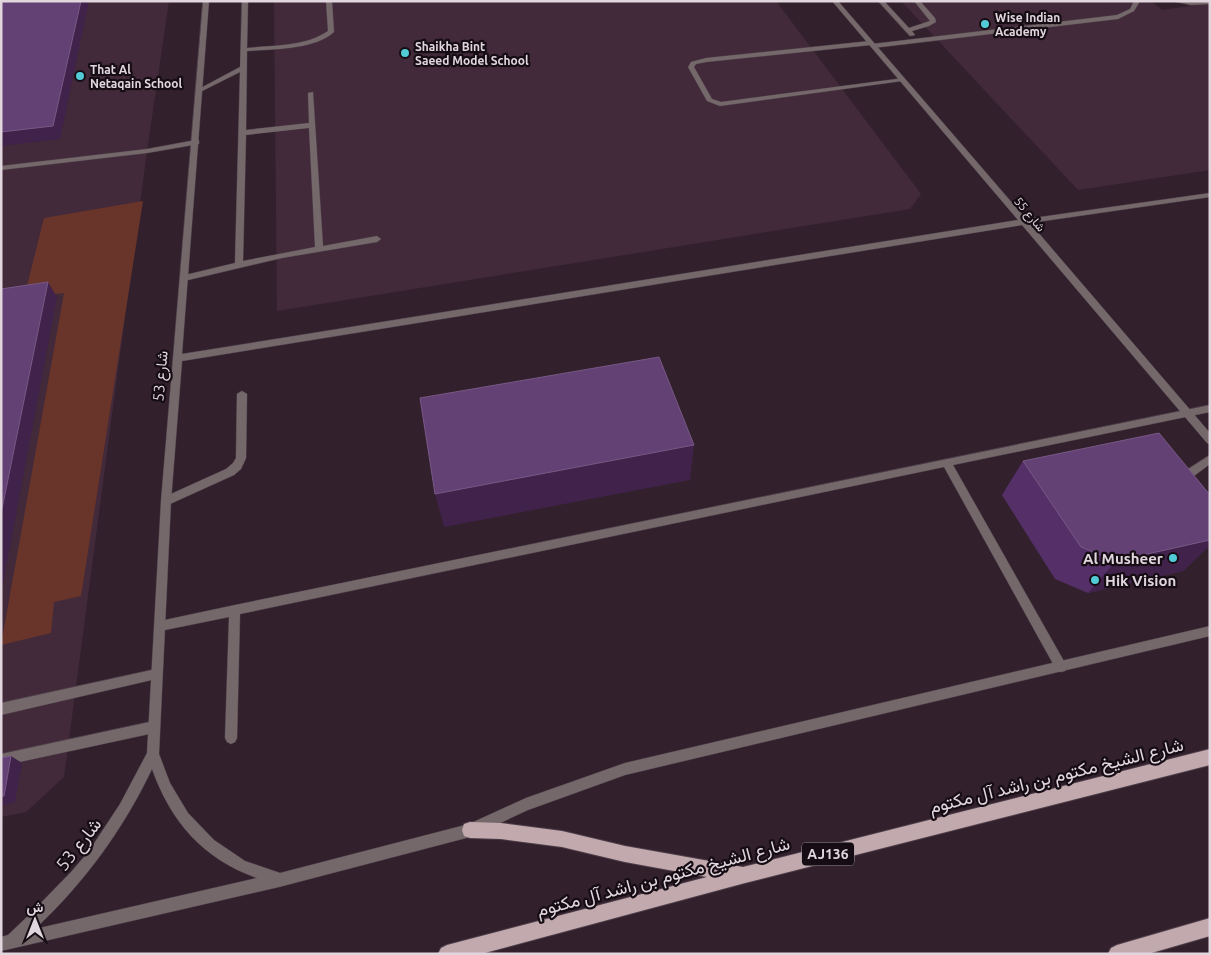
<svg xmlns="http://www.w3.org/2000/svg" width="1211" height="955" font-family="Ubuntu,Vazirmatn,sans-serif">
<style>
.built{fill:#422a3a}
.green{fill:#693429}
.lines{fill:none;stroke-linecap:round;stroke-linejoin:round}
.lane-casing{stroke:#4e3e49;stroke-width:1}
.street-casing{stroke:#4e3e49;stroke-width:1}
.primary-casing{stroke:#4e3e49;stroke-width:2}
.lane{fill:#74686a;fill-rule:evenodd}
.street{fill:#74686a;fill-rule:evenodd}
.primary{fill:#c1a9ad;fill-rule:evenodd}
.wall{fill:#552f68}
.shaded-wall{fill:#40224b}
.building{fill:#644175;stroke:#785885}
.poi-dot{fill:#52cbd7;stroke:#150d13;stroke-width:2}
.labels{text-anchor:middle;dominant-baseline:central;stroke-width:4.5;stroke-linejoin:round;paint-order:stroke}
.far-poi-label{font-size:12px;font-weight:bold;fill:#e2d6de;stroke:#150d13;text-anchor:start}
.far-street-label{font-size:12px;fill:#e2d6de;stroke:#150d13}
.shield{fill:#150d13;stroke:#a49aa1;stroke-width:1}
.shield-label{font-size:14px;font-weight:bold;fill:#e2d6de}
.street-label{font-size:15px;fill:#e2d6de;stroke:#150d13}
.poi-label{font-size:15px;font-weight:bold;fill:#e2d6de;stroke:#150d13;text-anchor:end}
.near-street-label{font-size:18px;fill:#e2d6de;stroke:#150d13}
</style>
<rect width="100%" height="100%" fill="#32212d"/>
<g class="built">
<path d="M1,1H169L147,151L64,777L26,812L1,817Z"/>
<path d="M274,1H776L921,194L910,209L277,311Z"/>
<path d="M901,1H1151L1162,10L1210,3V170L1078,190Z"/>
</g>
<path class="green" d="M143,201L81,596L54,602L51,633L1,645L64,293L24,298L44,218Z"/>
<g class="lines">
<g class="lane-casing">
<g id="lane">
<path d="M242,1H248L247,48C274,45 305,47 328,31L326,1H332L334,32C314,50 273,49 247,51L246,130L309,123L308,93L313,92L323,246L377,236L381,239L377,242L282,258L184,281L181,280V276L235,263L240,72L202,91L197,90L240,67ZM309,128L315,247L243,261L246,135Z"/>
<path d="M878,1H884L909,28L930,21L914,1H920L935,18L936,22L929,26L912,31L915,35L910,36Z"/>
<path d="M1134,1H1140L1134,11L1118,19L873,48L871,47V45L706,62L696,64L694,67L712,99L721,102L904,78V80L902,81L720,106L707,101L688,67L691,62L706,58L870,41L872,42V44L1117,15L1130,9Z"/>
<path d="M1172,1H1210V4L1191,5Z"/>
<path d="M196,140H199V144L147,153L1,170V166L147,149Z"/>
<path d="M242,391L247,394L246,458L241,469L234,475L170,504H162L161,501L162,498L226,469L233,463L236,458L237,394Z"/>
<path d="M1210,405V412L953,465L1065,663L1067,667L1065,671L1061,672L1057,671L944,467L240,614L237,738L235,742L231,744L227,742L225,738L229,617L160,631L156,630L154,626L156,622L160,621L235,605Z"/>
<path d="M1210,455V464L1194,476L1191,487H1183L1182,484L1185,471Z"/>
<path d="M156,669L160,670L162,674L160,678L156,679L1,715V703Z"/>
<path d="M154,721L158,723L160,727L158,731L154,733L1,766V754Z"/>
</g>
</g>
<g class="street-casing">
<path id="street" d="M203,1H209L182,354L1018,220L832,1H838L1026,219L1210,193V197L1030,223L1210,433V444L1207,443L1022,225L182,361L171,501L159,754L170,783L188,813L214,840L245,861L280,873L469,824L526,798L625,763L1210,626V636L625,775L528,810L470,837L279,887L1,951V937L8,935L30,914L71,872L89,851L120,804L147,753L161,501ZM152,769C171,822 203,859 257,878L35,929C84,883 123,830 152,769Z"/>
</g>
<g class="primary-casing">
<g id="primary">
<path d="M1210,749V765L745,883L481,954H438L441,948L447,945L707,877L625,862L562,847L501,839L470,838L464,836L462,830L464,824L470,822L501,823L562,831L625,846L743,867Z"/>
<path d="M1210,918V936L1148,954H1108L1111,948L1117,945Z"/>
</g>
</g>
<use href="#lane" class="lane"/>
<use href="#street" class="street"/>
<use href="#primary" class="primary"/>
</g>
<path class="wall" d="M1023,461L1210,495V545L1183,571L1088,593L1055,579L1002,495Z"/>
<g class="shaded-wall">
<path d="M81,1H89L60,139L1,146V132Z"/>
<path d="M48,282L57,297L1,594V514Z"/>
<path d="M694,445L690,480L444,527L435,494Z"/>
<path d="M1210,540V545L1183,571L1088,593L1116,561Z"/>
<path d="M11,756L22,763L15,802L1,806V796Z"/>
</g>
<g class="building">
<path d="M1,1H81L53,126L1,132Z"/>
<path d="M48,282L1,514V289Z"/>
<path d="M659,357L694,445L435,494L420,398Z"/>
<path d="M1159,433L1210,495V540L1116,561L1081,547L1023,461Z"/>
<path d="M11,756L4,796H1V758Z"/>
</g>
<g class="poi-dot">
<circle cx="985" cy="24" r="5"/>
<circle cx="405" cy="53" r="5"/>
<circle cx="80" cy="76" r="5"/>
<circle cx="1173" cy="558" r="5"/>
<circle cx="1095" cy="580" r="5"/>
</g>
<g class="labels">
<g class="far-poi-label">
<text x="995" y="17">Wise Indian<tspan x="995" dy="14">Academy</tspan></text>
<text x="415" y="46">Shaikha Bint<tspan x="415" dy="14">Saeed Model School</tspan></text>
<text x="90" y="69">That Al<tspan x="90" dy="14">Netaqain School</tspan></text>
</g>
<g class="far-street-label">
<text transform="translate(1030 214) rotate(50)">شارع 55</text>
</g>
<rect class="shield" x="802" y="842.5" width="52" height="23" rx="4"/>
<g class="shield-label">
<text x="828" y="854">AJ136</text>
</g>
<g class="street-label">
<text transform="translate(160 376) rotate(-85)">شارع 53</text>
</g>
<g class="poi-label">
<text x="1163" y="558">Al Musheer</text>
<text x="1105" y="580" text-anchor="start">Hik Vision</text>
</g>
<g class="near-street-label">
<text transform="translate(1056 775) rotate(-14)">شارع الشيخ مكتوم بن راشد آل مكتوم</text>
<text transform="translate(78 844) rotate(-52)">شارع 53</text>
<text transform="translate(663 876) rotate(-15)">شارع الشيخ مكتوم بن راشد آل مكتوم</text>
</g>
</g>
<rect width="1211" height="955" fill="none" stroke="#e2d6de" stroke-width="5"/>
<g transform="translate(35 920)" stroke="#150d13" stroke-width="4" paint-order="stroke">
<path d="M0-4L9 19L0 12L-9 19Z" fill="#e2d6de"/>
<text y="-8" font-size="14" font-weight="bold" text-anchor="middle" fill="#e2d6de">ش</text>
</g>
</svg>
